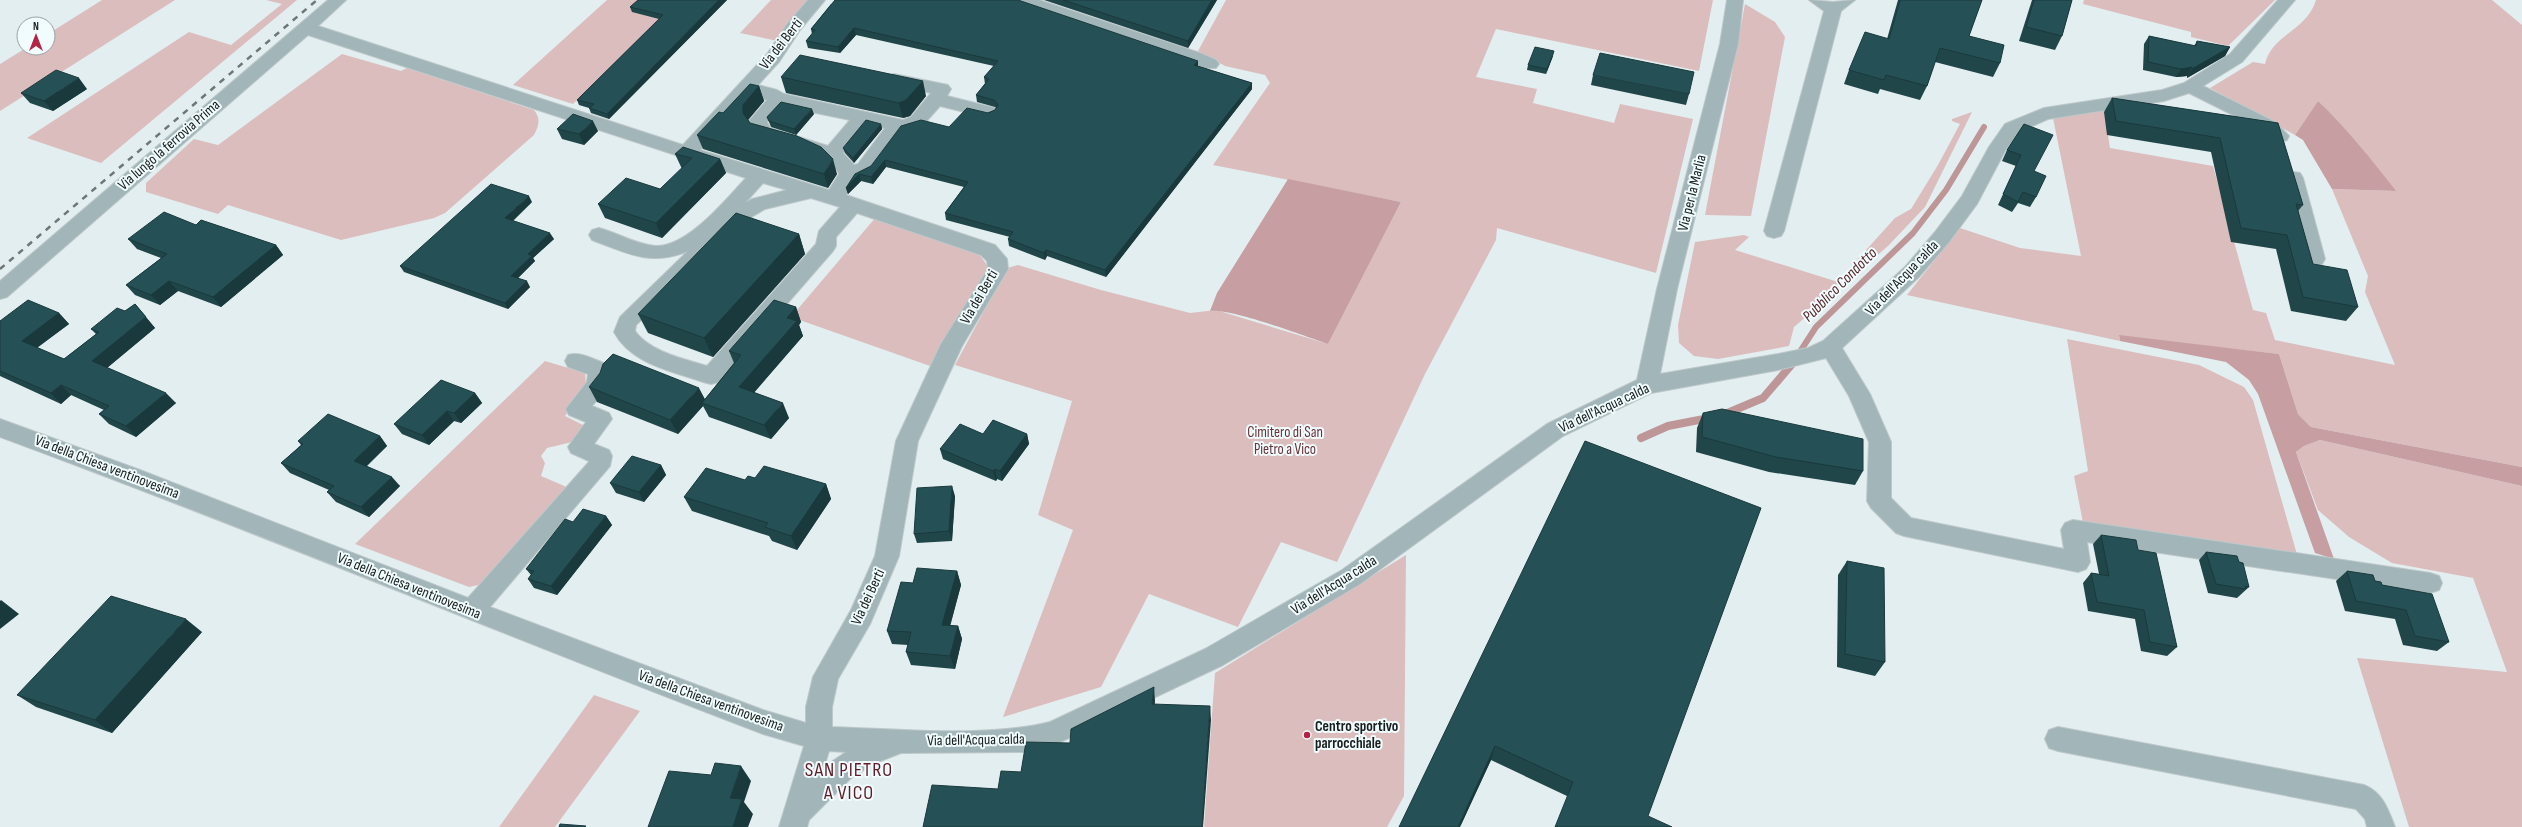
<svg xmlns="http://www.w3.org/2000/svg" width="2522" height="827" font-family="'Sofia Sans Condensed',sans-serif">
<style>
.green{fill:#dbbdbe}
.forest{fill:#c79ea1}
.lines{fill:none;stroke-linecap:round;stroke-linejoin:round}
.stream-far1{stroke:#be9698;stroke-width:6}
.stream{stroke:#be9698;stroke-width:8}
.minor-casing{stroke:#bec8ca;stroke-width:2}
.minor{fill:#a2b5b8;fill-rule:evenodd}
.rail{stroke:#6f7677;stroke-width:2.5;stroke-dasharray:6 6;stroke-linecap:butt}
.wall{fill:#20464a}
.shaded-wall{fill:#1a393c}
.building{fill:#255156;stroke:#1a393c}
.poi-dot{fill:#b52344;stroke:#f0fcfd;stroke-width:1.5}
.labels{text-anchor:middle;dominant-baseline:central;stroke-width:4;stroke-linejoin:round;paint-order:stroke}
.street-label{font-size:15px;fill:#181c1c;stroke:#f0fcfd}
.park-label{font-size:15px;fill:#6a3339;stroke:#f0fcfd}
.poi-label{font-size:15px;font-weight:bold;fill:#181c1c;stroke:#f0fcfd;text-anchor:start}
.water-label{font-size:16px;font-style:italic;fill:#59232a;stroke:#f0fcfd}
.near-quarter-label{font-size:20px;letter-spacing:1px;fill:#621c28;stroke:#f0fcfd}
</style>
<rect width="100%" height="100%" fill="#e3eef0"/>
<g class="green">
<path d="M102,0H175L0,111V64L26,48H48V34Z"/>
<path d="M266,0H297L101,163L27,138L189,32L231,45L282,4Z"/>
<path d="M607,0H679L573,104L513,85Z"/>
<path d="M771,0H810L778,41L740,33Z"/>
<path d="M1226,0H1713L1699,71L1496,29L1476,77L1537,89L1533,103L1614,123L1620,104L1693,119L1656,273L1497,228L1496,240L1425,374L1337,562L1281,542L1238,627L1149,594L1101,687L1003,717L1073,530L1038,515L1072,401L955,365L1007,268L1018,265L1101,290L1190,313L1216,310L1328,344L1401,202L1213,165L1270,83L1265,75L1225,66L1198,51Z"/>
<path d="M2084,0H2275L2228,46L2191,37V32L2083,4Z"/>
<path d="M2316,0H2492L2522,25V467L2311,427L2298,414L2279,354L2119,336L2120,341L1907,295L1960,228L2020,248L2081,256L2053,118L2104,109L2110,148L2213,166L2253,310L2266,313L2275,340L2395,365L2365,292L2368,276L2332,189L2395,191C2371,159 2347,128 2318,101L2295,135L2210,88L2253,62L2265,64C2272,34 2307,31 2316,0Z"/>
<path d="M1745,4L1775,22L1785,37L1751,216L1705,215Z"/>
<path d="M342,54L401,71L407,68L534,110C541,119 539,125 534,135L445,213L434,218L341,240L228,205L218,214L146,192V183L194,139L218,145Z"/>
<path d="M1972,112L1925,207L1888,246L1794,327L1789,346L1718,359L1694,356L1679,343L1678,325L1695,242L1744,235L1749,237L1735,250L1835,281L1855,267L1857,260L1895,218L1911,209L1938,165L1960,124L1952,121V119Z"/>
<path d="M876,217L979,254L989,268L933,367L791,317Z"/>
<path d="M2067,339L2199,365L2244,387L2253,400L2300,565L2085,533L2074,476L2088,471Z"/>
<path d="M545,361L585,373L586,385L565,416L589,428L576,441L547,448L541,456L545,463L541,476L569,488L483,584L469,587L355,544Z"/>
<path d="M2320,440L2522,486V827H2409L2357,658L2507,672L2473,578L2392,563L2349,537L2318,510L2296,452L2304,446Z"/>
<path d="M1406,555L1404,796L1387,827H1204L1215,673Z"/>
<path d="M594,695L640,711L555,827H499Z"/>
</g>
<g class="forest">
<path d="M2318,101C2347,128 2371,159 2396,191L2332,189L2303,140L2295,135Z"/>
<path d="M1288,179L1401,202L1328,344C1304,336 1231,308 1210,311L1217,293Z"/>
<path d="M2119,335L2279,354L2298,414L2311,427L2522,467V486L2320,440L2304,446L2296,452L2334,559L2315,553L2258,394L2249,380L2226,362L2120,341Z"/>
</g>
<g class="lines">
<path class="stream-far1" d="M1792,364L1816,327L1913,233L1946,190L1984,127"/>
<g class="stream">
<path d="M1725,414L1763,398L1793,363"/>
<path d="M1641,438L1668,426L1709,418"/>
</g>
<g class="minor-casing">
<g id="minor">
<path d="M328,0H346L318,26L683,145L767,54L788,23L808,0H825L800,30L779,62L758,85L777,90L784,94L903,120L911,117L931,93L888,84L885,80L888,76L894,74L948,85L951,89L947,96L995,108L998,112L995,116L989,118L940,106L923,125L902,131L872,172L856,179L846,195L995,245L1007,259L1008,269L962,346L918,441L899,556L870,624L838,679L832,707V727C899,729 986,738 1050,722L1205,649L1342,570L1547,424L1637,380L1657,289L1720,44L1727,0H1743L1738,44L1677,289L1660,374L1778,354L1808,348L1823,341L1905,267L1935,232L1962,196L1989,147L2005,124L2044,108L2162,90L2184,83L2230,54L2278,0H2295L2242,62L2203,86L2275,122L2289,136L2287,140L2280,142L2273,140L2263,130L2189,93L2164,101L2048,119L2019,132L2006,149L1977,204L1949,242L1919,277L1842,348L1870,394L1891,442V498L1911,518L2064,549L2061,530L2065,523L2073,520L2430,573L2439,576L2442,583L2439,590L2430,593L2087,542L2090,562L2086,569L2078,572L1904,536L1896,533L1871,508L1867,501L1869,442L1849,396L1826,358L1778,370L1651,393L1563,436L1360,584L1223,665L1054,745L1026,752L901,753L873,764L850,779L809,820L807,827H779L804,746L763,734C508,637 256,531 0,437V419L140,470L468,598L588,463L589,461L571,453L568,447L586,422L569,415L566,409L587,382L588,374L568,367L565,361L568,355C581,351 594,360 607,364C616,381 602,394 592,406L609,413L612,419L594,444L609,450L612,456L610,466L490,607L763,710L806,723V707L813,677L851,610L875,556L896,441L941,344L988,269L987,261L981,255L857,213L836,237V246L833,251L719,382L711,384L703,382C672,371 631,364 614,332L620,317L688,251C651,267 627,253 592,240L589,235L592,230L599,228C618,233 635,244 655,246C687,248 726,199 746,178L308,35L7,297L0,299V281ZM750,95L767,100L749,121V127L756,136C776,142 832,153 839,174L829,190L700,150ZM782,106L850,120L828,146L770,128L767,122ZM867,124L885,128L858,164L854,165L843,153ZM763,183L787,190L752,199L745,203ZM811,198L840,207L819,231L816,244L707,366C684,359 650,352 635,331L636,325L743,222L765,209ZM829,751L846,752L824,767Z"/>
<path d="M1014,0H1039L1200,53L1216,60L1219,64L1216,68H1204L1016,4Z"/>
<path d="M1809,0L1833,2L1855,0L1841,11L1784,231L1781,236L1774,238L1767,236L1764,231L1824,11Z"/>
<path d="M2293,172L2300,173L2303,178L2325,259L2322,264L2315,266L2308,264L2305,259L2283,178L2286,173Z"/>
<path d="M2058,727L2364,785C2383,793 2388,809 2395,827H2367L2365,819L2356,809L2058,751L2049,748L2045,739L2049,730Z"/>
</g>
</g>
<use href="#minor" class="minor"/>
<path class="rail" d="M0,269L317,0"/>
</g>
<g class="wall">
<path d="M638,0H727L609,119L591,113L589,108L579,105L577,100L659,19L632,12L630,7Z"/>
<path d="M1044,0H1217L1188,48Z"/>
<path d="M1898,0H1982L1969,36L2000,63L1993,77L1935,62L1927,86L1920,100L1880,89L1878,94L1844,84L1849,70L1887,39Z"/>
<path d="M2032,0H2072L2062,36L2055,50L2019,41Z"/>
<path d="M831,4L1198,61V66L1252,83V89L1106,277L1047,256L1045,260L1009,246L1008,239L1010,237L946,220L945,213L964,187L886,167L873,184L861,181L848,194L846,188L855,174L949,127L995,110L996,108L995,107L977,102L976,95L985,84L984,77L994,66L856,35L840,53L808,48L806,41L812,34L811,29Z"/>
<path d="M2149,36L2194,46L2197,41L2230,47L2225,56L2187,78V76L2176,77L2143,70L2144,44Z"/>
<path d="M1553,56L1546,74L1527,70L1528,65Z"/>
<path d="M1593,75L1689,94L1686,105L1591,85Z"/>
<path d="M781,77L926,96L910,116L903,118L786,93Z"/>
<path d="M759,86L764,101L748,120L750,123L837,174L828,188L703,149L697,135L723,113Z"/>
<path d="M87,89L53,111L30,103L21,93Z"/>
<path d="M2112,98L2278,123L2303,205L2298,211L2313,264L2358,307L2346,321L2291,311L2276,249L2231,242L2211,152L2107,135L2104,112Z"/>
<path d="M814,114L796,135L771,127L767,117Z"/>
<path d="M881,124L882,129L854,163L845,153L843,148Z"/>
<path d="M2024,124L2034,171L2036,197L2030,207L2018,203L2012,212L1998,205L2016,166L2002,161L2007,150Z"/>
<path d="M557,129L598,131L584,145L562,139Z"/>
<path d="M675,154L720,159L726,173L662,238L605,218L598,204L660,189L682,169Z"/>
<path d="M532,202L513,221L554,239L533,258L535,261L518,278L530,287L508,309L404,272L400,266Z"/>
<path d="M196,225L276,245L283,255L221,307L178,291L160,305L135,295L126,285L161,258L137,249L128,239Z"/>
<path d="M799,234L805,254L713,357L648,333L638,314Z"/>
<path d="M135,304L155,328L107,368L176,403L136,437L109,424L99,414L104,410L71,395L61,404L0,376V321L59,313L69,324L37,348L64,359L96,334L91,329L125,311Z"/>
<path d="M796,307L801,322L799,325L803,336L754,392L789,418L771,439L709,417L703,406L678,434L597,402L589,387L705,399L734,363L729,351Z"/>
<path d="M475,393L482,403L461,423L454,421L429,445L402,434L394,424Z"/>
<path d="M1703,413L1863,471L1855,485L1769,472L1696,452L1697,428Z"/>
<path d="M983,434H1027L1029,444L1002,481L997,479L996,481L943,459L940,449Z"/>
<path d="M380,436L387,446L367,466L400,486L369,517L336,502L327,492L329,490L290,473L281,463L301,445L298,441Z"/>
<path d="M1585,441L1648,816L1567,796L1491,760L1460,827Z"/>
<path d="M661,465L666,475L644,502L616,493L610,483Z"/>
<path d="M755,478L826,484L831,499L797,550L772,541L769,536L692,511L684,497Z"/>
<path d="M955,496L952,541L917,543L914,534Z"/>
<path d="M606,516L612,525L557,595L534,588L528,579L531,575L526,569L573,522Z"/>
<path d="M2101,535L2138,550L2177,647L2167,656L2141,651L2135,619L2088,611L2083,583L2091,573L2099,574L2093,544Z"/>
<path d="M2206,552L2239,562L2249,587L2237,598L2208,593L2199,560Z"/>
<path d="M1847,561L1885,662L1875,676L1837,667L1838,575Z"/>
<path d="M957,571L961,585L950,625L958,626L962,639L955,669L911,665L906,652L908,645L892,644L887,631L913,583Z"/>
<path d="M2347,571L2375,581L2382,585L2449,642L2437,651L2403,645L2395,619L2345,611L2336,581Z"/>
<path d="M202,632L112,733L36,707L17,695Z"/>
</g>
<g class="shaded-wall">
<path d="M719,0H727L609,119L607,114Z"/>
<path d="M1212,0H1217L1188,48V41Z"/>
<path d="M854,28L856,35L840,53L838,47Z"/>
<path d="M2230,47L2225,56L2187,78L2192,69Z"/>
<path d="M1554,51L1553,56L1546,74L1547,69Z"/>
<path d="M1198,61V68L1194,65Z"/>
<path d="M2192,67L2187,76L2176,77L2181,69Z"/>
<path d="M79,78L87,89L53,111L44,101Z"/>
<path d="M923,81L926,96L910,116L903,118L899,103Z"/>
<path d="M1252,83V89L1106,277L1105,270Z"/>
<path d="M759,86L764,101L748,120L743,113V105Z"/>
<path d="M812,109L814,114L796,135L794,129Z"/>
<path d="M593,121L598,131L584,145L579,134Z"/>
<path d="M881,124L882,129L854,163L853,158Z"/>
<path d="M720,159L726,173L662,238L656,223Z"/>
<path d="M833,159L837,174L828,188L824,174Z"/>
<path d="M885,160L886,167L873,184L871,177Z"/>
<path d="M859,174L861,181L848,194L846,188Z"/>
<path d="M529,196L532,202L509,224L505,218Z"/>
<path d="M550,233L554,239L533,258L535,261L514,282L511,276L528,254Z"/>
<path d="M799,234L805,254L713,357L704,338Z"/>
<path d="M276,245L283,255L221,307L213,297Z"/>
<path d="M1046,250L1047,256L1045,260L1044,253Z"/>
<path d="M169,281L178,291L160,305L151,295Z"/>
<path d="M527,281L530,287L508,309L505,303Z"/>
<path d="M135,304L155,328L102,372L92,361Z"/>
<path d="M796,307L801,322L799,325L803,336L746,402L739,387L787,318Z"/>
<path d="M59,313L69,324L32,351L22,341Z"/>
<path d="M61,385L71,395L61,404L51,393Z"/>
<path d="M699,388L707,403H702L703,406L678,434L670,420Z"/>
<path d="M166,393L176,403L136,437L126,426Z"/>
<path d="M475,393L482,403L461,423L454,413Z"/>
<path d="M783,403L789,418L771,439L764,425Z"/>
<path d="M447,411L454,421L429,445L422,435Z"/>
<path d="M1027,434L1029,444L1002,481L1000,471Z"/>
<path d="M380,436L387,446L362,470L354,461Z"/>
<path d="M661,465L666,475L644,502L639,492Z"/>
<path d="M995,469L997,479L996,481L993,471Z"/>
<path d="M392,477L400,486L369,517L361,507Z"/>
<path d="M826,484L831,499L797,550L791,536Z"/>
<path d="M952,486L955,496L952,541L949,531Z"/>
<path d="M606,516L612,525L557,595L551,586Z"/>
<path d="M957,571L961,585L947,638L942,625Z"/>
<path d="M1,600L19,614L0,629V601Z"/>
<path d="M186,619L202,632L112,733L95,720Z"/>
<path d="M958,626L962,639L955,669L950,656Z"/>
<path d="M1154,687L1155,701L1154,717L1152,704Z"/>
<path d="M1210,706L1211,720L1203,827H1202Z"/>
<path d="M1495,746L1491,760L1460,827H1458Z"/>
<path d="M741,766L751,781L744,802L753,814L748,827H733L730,798Z"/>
</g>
<g class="building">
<path d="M638,0H719L607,114L589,108L594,104L577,100L663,15L630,7Z"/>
<path d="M835,0H1018L1198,61L1194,65L1252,83L1105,270L1046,250L1044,253L1008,239L1013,232L945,213L968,182L885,160L871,177L859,174L846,188L855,174L871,166L901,126L921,120L949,127L967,108L988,113L995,110L998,105L994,100L976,95L989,79L984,77L998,61L854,28L838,47L806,41L815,30L811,29Z"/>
<path d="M1063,0H1212L1188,41Z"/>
<path d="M1900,0H1982L1969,36L2004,45L2000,63L1940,48L1927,86L1886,75L1884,80L1849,70L1865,32L1889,39Z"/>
<path d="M2034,0H2072L2062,36L2026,27Z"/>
<path d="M2149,36L2196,46L2197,41L2230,47L2192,69V67L2181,69L2148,62Z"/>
<path d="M1535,47L1554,51L1547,69L1528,65Z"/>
<path d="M1600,53L1694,72L1689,94L1593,75Z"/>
<path d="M800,55L923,81L906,100L899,103L781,77Z"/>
<path d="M56,70L79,78L44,101L21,93Z"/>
<path d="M750,84L759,86L743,105V113L750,123L797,136L821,147L833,159L824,174L697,135L719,112L723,113Z"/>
<path d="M2112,98L2278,123L2303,205L2296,204L2313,264L2347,270L2358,307L2303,297L2287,235L2241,228L2220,138L2116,121Z"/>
<path d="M781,102L812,109L794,129L769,121L767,117Z"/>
<path d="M573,114L593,121L579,134L557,129Z"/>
<path d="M866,120L881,124L853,158L843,148Z"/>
<path d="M2024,124L2053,135L2034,171L2046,176L2036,197L2023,192L2018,202L2003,194L2021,155L2007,150Z"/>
<path d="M683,147L720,159L656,223L598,204L626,178L660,189L692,158L675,154Z"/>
<path d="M491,184L529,196L505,218L550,233L528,254L532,256L511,276L527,281L505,303L400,266Z"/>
<path d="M164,212L196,225L201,220L276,245L213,297L169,281L151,295L126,285L167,254L128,239Z"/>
<path d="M736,213L799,234L704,338L638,314Z"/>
<path d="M28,300L59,313L22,341L64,359L99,332L91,329L117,308L125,311L135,304L146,317L92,361L166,393L126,426L99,414L109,406L61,385L51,393L0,371V321Z"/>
<path d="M774,300L796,307L787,318L797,321L739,387L783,403L764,425L702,403L741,355L729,351Z"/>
<path d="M613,354L699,388L670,420L589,387L600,373L603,364Z"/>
<path d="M441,380L475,393L454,413L447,411L422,435L394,424Z"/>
<path d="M1722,409L1863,439V471L1776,457L1702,437L1703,413Z"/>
<path d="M328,414L380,436L354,461L392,477L361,507L327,492L334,486L281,463L303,444L298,441Z"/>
<path d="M993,420L1027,434L1000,471L995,469L993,471L940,449L960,424L983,434Z"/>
<path d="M1585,441L1761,508L1648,816L1672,827H1555L1573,782L1495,746L1458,827H1399Z"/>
<path d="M632,456L661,465L639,492L610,483Z"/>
<path d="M764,466L826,484L791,536L765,527L768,523L684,497L706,468L745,480L748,476L755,478Z"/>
<path d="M952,486L949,531L914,534L917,488Z"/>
<path d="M583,509L606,516L551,586L528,579L534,571L526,569L565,519L573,522Z"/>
<path d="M2101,535L2136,540L2138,550L2156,553L2177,647L2150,642L2144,610L2097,602L2091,573L2109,576Z"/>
<path d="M2206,552L2237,556L2239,562L2243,563L2249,587L2245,586L2246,589L2216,584Z"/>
<path d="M1847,561L1884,568L1885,662L1845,654Z"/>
<path d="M917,568L957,571L942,625L958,626L950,656L906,652L911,632L887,631L901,582L913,583Z"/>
<path d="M2347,571L2373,575L2375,581L2381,582L2382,585L2432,594L2449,642L2415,636L2406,610L2356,601Z"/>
<path d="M111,596L186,619L95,720L17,695Z"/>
<path d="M1154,687L1152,704L1210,706L1202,827H923L932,785L998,789L1001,771L1021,772L1026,742L1070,743L1071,729Z"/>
<path d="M715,763L741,766L730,798L742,799L733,827H648L669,771L711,775Z"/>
<path d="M560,824L586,826L585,827H559Z"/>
</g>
<circle class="poi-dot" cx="1307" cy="735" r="4"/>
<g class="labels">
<g class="street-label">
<text transform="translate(781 44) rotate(-52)">Via dei Berti</text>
<text transform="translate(169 145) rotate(-41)">Via lungo la ferrovia Prima</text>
<text transform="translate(1692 193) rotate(-76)">Via per la Marlia</text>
<text transform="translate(1902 278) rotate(-46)">Via dell'Acqua calda</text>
<text transform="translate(979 297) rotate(-60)">Via dei Berti</text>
<text transform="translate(1604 408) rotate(-25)">Via dell'Acqua calda</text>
<text transform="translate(107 467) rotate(21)">Via della Chiesa ventinovesima</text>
<text transform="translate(1334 585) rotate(-32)">Via dell'Acqua calda</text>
<text transform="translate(409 586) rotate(22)">Via della Chiesa ventinovesima</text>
<text transform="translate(868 597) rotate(-65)">Via dei Berti</text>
<text transform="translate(711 701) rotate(20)">Via della Chiesa ventinovesima</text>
<text transform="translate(976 740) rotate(-1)">Via dell'Acqua calda</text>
</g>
<g class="park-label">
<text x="1285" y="432">Cimitero di San<tspan x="1285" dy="17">Pietro a Vico</tspan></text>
</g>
<g class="poi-label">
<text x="1315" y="726">Centro sportivo<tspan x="1315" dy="17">parrocchiale</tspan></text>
</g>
<g class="water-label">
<text transform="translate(1840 285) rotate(-45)">Pubblico Condotto</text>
</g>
<g class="near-quarter-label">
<text x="849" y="770">SAN PIETRO<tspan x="849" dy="23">A VICO</tspan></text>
</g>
</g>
<g transform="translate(36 36)"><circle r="19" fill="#f0fcfd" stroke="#9aa2a3"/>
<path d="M0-3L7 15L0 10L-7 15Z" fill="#b52344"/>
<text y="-6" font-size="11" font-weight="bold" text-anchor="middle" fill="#181c1c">N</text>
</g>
</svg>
